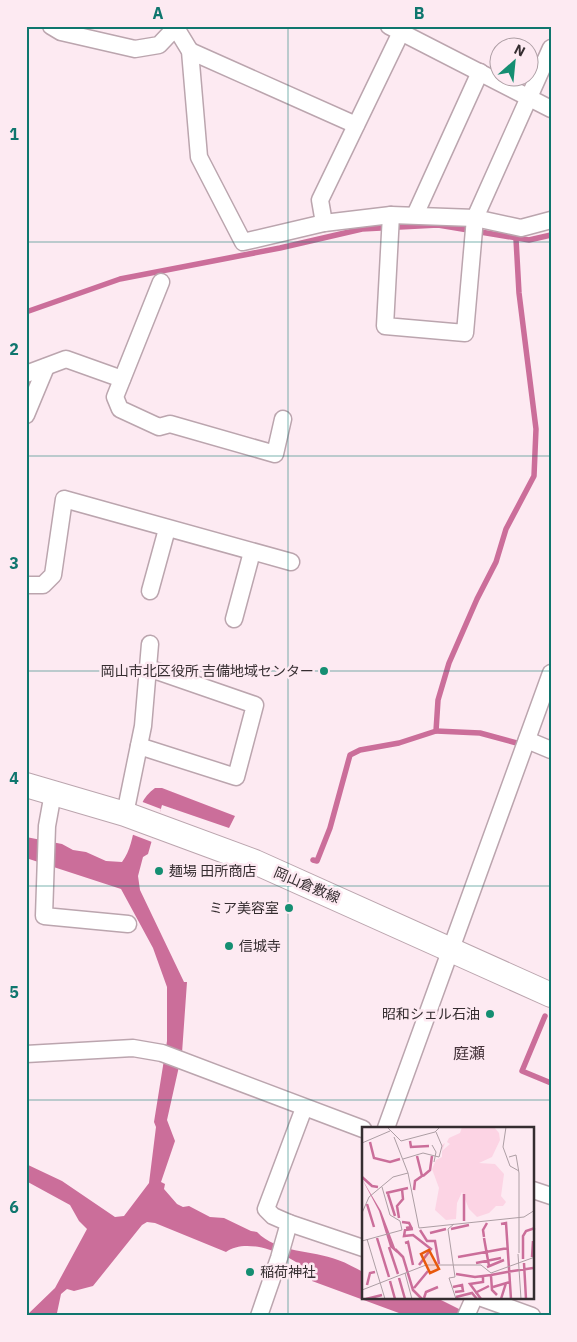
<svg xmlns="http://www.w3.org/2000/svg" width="577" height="1342" font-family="'IBM Plex Sans','Noto Sans JP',sans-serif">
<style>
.water{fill:#cb6e9a}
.pier{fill:#fdeaf2}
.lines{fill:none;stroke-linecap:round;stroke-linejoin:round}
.stream{stroke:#cb6e9a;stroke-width:5.5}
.street-casing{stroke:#bba5ae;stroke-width:19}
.secondary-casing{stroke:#bba5ae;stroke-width:26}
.street{stroke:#fff;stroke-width:16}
.secondary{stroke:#fff;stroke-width:24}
.grid{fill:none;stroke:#0f766e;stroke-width:1;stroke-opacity:0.55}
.poi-dot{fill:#158e72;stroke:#fdeaf2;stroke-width:2}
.labels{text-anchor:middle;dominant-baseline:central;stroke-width:5;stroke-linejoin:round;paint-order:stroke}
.poi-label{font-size:14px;fill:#352d30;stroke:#fdeaf2;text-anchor:end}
.street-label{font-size:14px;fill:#352d30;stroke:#fdeaf2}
.quarter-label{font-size:16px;fill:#46343b;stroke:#fdeaf2}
.inset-river{fill:none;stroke:#cb6e9a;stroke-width:2.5}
.inset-road{fill:none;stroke:#ad9ea4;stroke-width:1}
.view{fill:#e8590c;fill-opacity:0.15;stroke:#e8590c;stroke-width:2.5}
.inset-edge{fill:none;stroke:#352d30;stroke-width:2.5}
.neatline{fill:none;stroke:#0f766e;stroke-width:2}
.grid-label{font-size:16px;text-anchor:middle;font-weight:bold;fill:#0f766e}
</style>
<rect width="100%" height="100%" fill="#fdeaf2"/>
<path class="water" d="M155,788H162L235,816L229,828L162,805L148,854L143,857L138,876L140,890L184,982H187L182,1053L167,1120L175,1141L161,1182L165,1184L164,1189L177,1204L183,1207L189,1206L210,1217L224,1218L251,1231L257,1232C277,1253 312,1250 338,1260C347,1263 355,1268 363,1272V1298H437L473,1316H407L312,1281L313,1275C295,1257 249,1235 226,1252L155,1223L147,1222L142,1225L93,1286L74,1291L67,1289L61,1294L57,1313L53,1316H26L55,1288L87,1229L79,1221L70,1205L26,1181V1164L62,1181L115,1217L124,1216L149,1183L156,1127L154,1122L167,1041V987L153,948L121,889L26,858V837L62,844L73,850L86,852L106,861L122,862C139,840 130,805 155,788Z"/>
<path class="pier" d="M140,801L161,809L152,842L131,834Z"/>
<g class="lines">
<g class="stream">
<path d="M26,312L120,279L280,248L362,229L438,225L529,240L551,235"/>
<path d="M436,731L480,733L524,745"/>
<path d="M313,860L317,861L330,828L350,755L360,750L399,743L436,731L438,700L449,663L477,599L496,562L506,529L534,476L536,429L519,293L516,239"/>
<path d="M545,1016L522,1071L551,1083"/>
</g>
<g class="street-casing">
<g id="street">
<path d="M51,26L61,32L135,49L159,45L177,26"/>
<path d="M389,26L551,109"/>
<path d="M176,28L190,51L199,157L243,242L324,223L391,215L475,218L521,228L551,220"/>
<path d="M190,51L356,125"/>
<path d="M391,215L385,326L465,333L475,218L551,48"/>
<path d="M415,215L480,72"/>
<path d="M324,223L320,200L404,26"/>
<path d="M161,282L115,397L120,409L159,427L170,424L275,454L283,419"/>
<path d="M26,374L66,359L122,379"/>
<path d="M26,415L46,367"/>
<path d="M26,585H43L53,575L64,499L291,562"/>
<path d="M150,591L167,529"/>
<path d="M234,619L252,552"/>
<path d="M527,740L551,750"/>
<path d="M139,746L236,777L255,705L148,668"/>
<path d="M53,793L47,826L44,916L128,924"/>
<path d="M125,814L143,726L150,644"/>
<path d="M26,1054L133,1048L162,1053L363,1129"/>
<path d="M386,1128L551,673"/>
<path d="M533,1190L551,1196"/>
<path d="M289,1223L363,1248"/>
<path d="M482,1298L532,1316"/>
<path d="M259,1316L279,1258L289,1223L273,1216L266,1209L304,1108"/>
<path d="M466,1316L474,1298"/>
</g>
</g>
<g class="secondary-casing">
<path id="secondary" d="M26,785L125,814L255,862L551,995"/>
</g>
<use href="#street" class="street"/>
<use href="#secondary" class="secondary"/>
</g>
<path class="grid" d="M288,26V1316M26,242H551M26,456H551M26,671H551M26,886H551M26,1100H551"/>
<g class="poi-dot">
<circle cx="324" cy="671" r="5"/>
<circle cx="159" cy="871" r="5"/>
<circle cx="289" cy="908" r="5"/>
<circle cx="229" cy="946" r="5"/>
<circle cx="490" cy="1014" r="5"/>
<circle cx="250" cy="1272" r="5"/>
</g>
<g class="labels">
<g class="poi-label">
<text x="314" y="671">岡山市北区役所 吉備地域センター</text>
<text x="169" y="871" text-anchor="start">麺場 田所商店</text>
<text x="279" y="908">ミア美容室</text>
<text x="239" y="946" text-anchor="start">信城寺</text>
<text x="480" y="1014">昭和シェル石油</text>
<text x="260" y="1272" text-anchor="start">稲荷神社</text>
</g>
<g class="street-label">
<text transform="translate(307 885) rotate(23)">岡山倉敷線</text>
</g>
<g class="quarter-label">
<text x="469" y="1053">庭瀬</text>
</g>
</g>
<g transform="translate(362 1127)">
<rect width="172" height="172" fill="#fdeaf2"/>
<path d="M100,0H132L137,6L138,13L130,30L117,36L133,37L142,47L139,69L144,75L141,79H134L127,86L115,90L107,82L100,65L95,76L94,92L84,93L73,83L77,61L70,42L74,33L80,30V18L83,16L80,24L88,17L85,15L87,11L98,6Z" fill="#fcd4e4"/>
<path d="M0,52L19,84L35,126L28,120L17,84Z" fill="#cb6e9a"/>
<path class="inset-river" d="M48,14L49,20L67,19M8,15L12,31L28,35L38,32M61,49L68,43L70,29M0,50L10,59L16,60M52,63L53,54L60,49L55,29M24,66L46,61M26,67L33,89M102,67V94M5,77L12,100M37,91L35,79L41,72L40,62M40,95L47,96L49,100L44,101M139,97L144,96L149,172M51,102L43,103L42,109L51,108L69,122L57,138M89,102L107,98M58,103L65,114H73L77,137M68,106L84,102M122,110L121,103L125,96M15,111L27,150M122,111L127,139M43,116L46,115L51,138M27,120L36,147M33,122L41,130L51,163L60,172M96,130L146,121M170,130L171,114M161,132V109L164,104L173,101M114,136L139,131M162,136L164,172M125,140L142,133M145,145L171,141M94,147L113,150L129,148M129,148L145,145M129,149L130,163L135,168M37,151L43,172M28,154L33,172M5,158L8,146L13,145M91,160L100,158L101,164L93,165M131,160L148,155M52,161L66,144M113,166L127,159M94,170L110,166L115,172M62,171L64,165L76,160M4,172L20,168M119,172L108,157L121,155V150M139,172L144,156"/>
<path class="inset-road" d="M25,0L39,14L73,5L78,0M144,0L141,20L148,39L157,44M32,10L46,46L57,101L162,90L173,83M0,16L28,4M70,18L74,25L72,35M147,30L154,28L157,46V126M41,32L61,26L77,30L80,19L74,5M0,86L7,70L31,50L46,46M92,97L86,102L93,150L87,151L94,172M5,112L23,172M0,114L40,103L38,94L28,88L20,60M156,127L159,172M43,146L50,172M0,163L64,138H119L129,146L173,130"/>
<path class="view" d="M67,123L77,142L68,146L59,127Z"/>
<rect width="172" height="172" class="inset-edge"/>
</g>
<rect width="577" height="1342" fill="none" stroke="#fdeaf2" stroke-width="55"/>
<g transform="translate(514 62) rotate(27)"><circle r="24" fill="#fdeaf2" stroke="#ad9ea4"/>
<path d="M0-4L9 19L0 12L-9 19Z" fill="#158e72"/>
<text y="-8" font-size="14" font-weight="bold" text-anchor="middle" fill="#352d30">N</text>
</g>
<rect x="28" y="28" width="522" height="1286" class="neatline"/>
<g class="grid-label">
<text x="158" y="19">A</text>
<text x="419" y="19">B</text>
<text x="14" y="140">1</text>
<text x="14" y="355">2</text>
<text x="14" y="569">3</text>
<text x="14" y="784">4</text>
<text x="14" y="998">5</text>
<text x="14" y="1213">6</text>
</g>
</svg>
